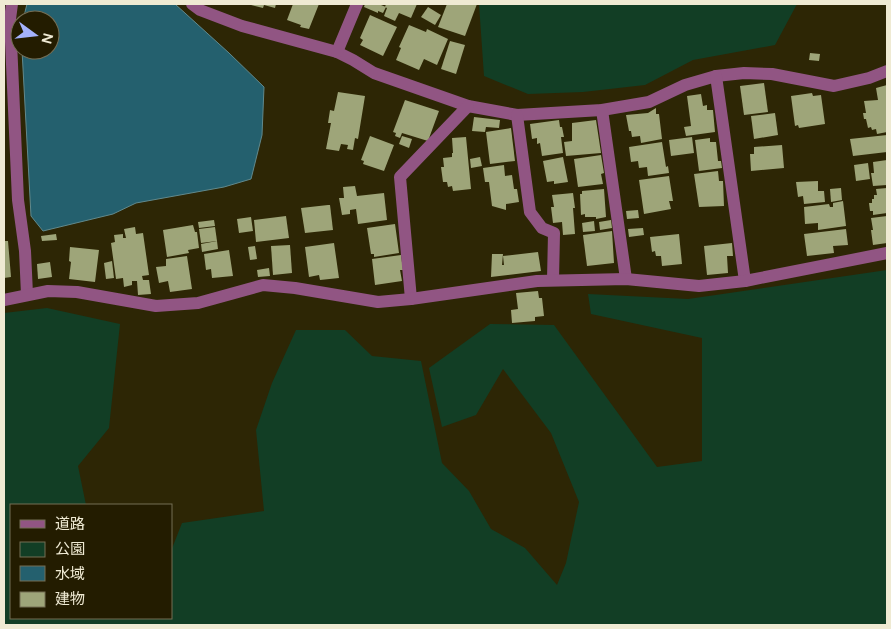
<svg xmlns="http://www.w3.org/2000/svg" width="891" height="629" font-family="'DM Sans','Noto Sans JP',sans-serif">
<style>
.green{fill:#123e25}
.water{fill:#24606e;stroke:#61898c}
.building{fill:#9ea579}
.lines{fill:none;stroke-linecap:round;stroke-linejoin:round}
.street{stroke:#915583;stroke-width:12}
</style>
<rect width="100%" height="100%" fill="#2d2605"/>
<g class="green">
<path d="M479,4H797L775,45L693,60L645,85L583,92L528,94L484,76Z"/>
<path d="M887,270V625H4V313L47,308L120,324L109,428L78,466L86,505H11V618H171V551L182,523L264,511L256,430L272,383L296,330H345L372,356L421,361L442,463L469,491L491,529L525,548L557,585L566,563L579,502L551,433L503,369L476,415L442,427L429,368L490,324L554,325L657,467L702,461V338L591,314L588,294L688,299Z"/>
</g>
<path class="water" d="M27,4H175L229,53L264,87L262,135L251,179L224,187L136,203L113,214L43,231L31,216L22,50H50V20H23Z"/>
<g class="building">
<path d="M252,4H276L275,8L264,5L263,8L251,5Z"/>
<path d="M293,4H319L309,29L300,27L301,25L287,20Z"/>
<path d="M365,4H381V5L386,7L383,13L378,11V13L364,7Z"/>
<path d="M386,4H417L411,18L399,13L395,21L384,16L387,8L385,7Z"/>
<path d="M447,4H477L465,36L438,27Z"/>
<path d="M428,7L441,15L435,25L421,17Z"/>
<path d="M370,15L397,27L383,56L360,45L363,40L360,38Z"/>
<path d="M409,25L426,32L427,29L448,39L437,65L424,59L419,70L396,60L401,48L399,47Z"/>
<path d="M450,41L465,45L456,74L441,69Z"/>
<path d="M810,53L820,54L819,61L809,60Z"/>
<path d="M764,83L768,112L744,115L740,86Z"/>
<path d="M887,85V132L877,134L876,129L872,130L871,127L868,128L866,119H864L863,113H866L864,101L878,100L876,88Z"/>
<path d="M338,92L365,96L358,139L355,138L353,150L347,149L348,145L341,144L339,151L326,149L331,123H328L330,110L334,111Z"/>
<path d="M812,93L813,96L821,95L825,124L799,128L798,125L795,126L791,96Z"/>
<path d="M701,94L703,106L707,105V110H713L715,132L686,136L684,127L691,126L687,96Z"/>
<path d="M405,100L439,111L428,141L402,133L400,138L395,136L396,133L393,132Z"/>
<path d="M656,108V114H659L662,139L641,143L640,136L632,137L631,131H629L626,115L648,113Z"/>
<path d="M775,113L778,135L754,139L751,116Z"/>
<path d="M474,117L500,120L499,128L486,127L485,132L472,131Z"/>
<path d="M559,120L560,127H562L564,137H561L563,153L542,156L540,143L537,144V138L532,139L530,124Z"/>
<path d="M596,120L601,153L566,156L564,142L572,141V123Z"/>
<path d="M511,128L515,161L490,164L486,132Z"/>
<path d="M887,135V152L853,156L850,139Z"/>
<path d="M370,136L394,145L384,171L363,164L364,161L361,160Z"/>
<path d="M402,136L412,139L409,148L399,144Z"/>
<path d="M466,137L471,189L453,191L452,186L448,187L447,182H443L441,167H444L443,158L452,157V153H453L452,138Z"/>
<path d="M692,137L694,153L671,156L669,140Z"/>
<path d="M710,138V142H716L718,161H721L722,168L699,171L695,140Z"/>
<path d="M662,142L666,167L668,166L669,173L648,176L647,167L639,168L638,161L631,162L629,147Z"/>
<path d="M782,145L784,168L751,171L750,154H754V147Z"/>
<path d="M601,155L604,173L601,174L603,184L578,187L574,159Z"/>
<path d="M480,157L482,166L471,168L470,159Z"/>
<path d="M563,157L568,182L554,184V181L547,182L543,161Z"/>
<path d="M887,160V185L873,186L871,173H874L873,162Z"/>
<path d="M868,163L870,179L856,181L854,165Z"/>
<path d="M504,165L505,176L512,175L514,189H517L519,202L506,204V210L492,206L489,182H485L483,168Z"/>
<path d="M718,171L719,181H723L724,206L699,207L694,174Z"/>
<path d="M669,176L673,201H669L671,209L644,214L639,180Z"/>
<path d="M818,181V191H824L825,202L804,204L803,196L798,197L796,182Z"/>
<path d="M355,186L357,196L384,193L387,220L358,224L356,209L350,210V214L342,215L339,198H344L343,187Z"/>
<path d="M841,188L842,200L831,202L830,189Z"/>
<path d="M887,188V213L873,215V211H870L869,203H872V199H874V195H877L876,189Z"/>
<path d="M604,189L606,217L596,219V217H585V214L581,215L580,194H582V191Z"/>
<path d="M573,193L575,208H573L575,234L563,235L562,222L553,223L551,207H554L552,195Z"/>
<path d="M843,201L846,226L818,230V223L805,224L804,207L829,204L830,207H833V203Z"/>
<path d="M328,205H330L333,230L305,233L301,208Z"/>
<path d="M638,210L639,218L627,219L626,211Z"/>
<path d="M286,216L289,238L256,242L254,220Z"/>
<path d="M887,216V243L873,245L871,230H873L871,218Z"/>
<path d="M251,217L253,231L239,233L237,219Z"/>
<path d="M214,220L215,226L199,228L198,222Z"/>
<path d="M611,220L612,228L600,230L599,222Z"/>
<path d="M594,221L595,231L583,232L582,223Z"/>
<path d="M395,224L399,253L374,257V254H371L367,228Z"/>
<path d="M193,225L195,232H197L199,248L188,250L189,253L167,257L163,230Z"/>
<path d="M135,227L136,234L143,233L149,275L142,276L143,280H149L151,294L138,295L137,281H132V285L124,287L123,278L116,279L111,243L115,242L114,235L123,234V238H126L124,229Z"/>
<path d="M215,227L217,241L201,243L199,229Z"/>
<path d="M643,228L644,235L629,237L628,229Z"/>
<path d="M846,229L848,245L833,246L834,253L807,256L804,234Z"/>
<path d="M612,231L614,263L587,266L583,235Z"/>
<path d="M56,234L57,240L42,241L41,236Z"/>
<path d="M679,234L682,264L662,266L661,256H656L655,251L652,252L650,237Z"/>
<path d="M4,241H8L11,277L4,278Z"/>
<path d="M217,241L218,249L202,252L201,244Z"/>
<path d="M334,243L339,278L320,280L319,275L309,277L305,247Z"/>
<path d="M732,243L733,256H727L728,273L707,275L704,246Z"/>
<path d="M290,245L292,273L273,275L271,246Z"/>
<path d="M255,246L257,259L250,260L248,247Z"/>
<path d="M70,247L99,250L95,282L69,279L71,262L69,261Z"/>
<path d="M229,250L233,276L212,278L211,269L206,270L204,254Z"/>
<path d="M538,252L541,271L491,277L492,254H503L502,265H504L503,256Z"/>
<path d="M401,255L403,270H400L402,281L375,285L372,259Z"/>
<path d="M187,256L192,289L170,292L168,281L159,283L156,267L166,266V259Z"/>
<path d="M112,261L114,278L106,279L104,263Z"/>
<path d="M50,262L52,277L38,279L37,264Z"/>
<path d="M269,268L270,276L258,277L257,270Z"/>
<path d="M538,291L539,298H542L544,316L535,317V321L512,323L511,310L518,309L516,293Z"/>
</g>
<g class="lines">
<g class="street">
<path d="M12,4L10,19L18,200L25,251L27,294"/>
<path d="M192,4L200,10L242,26L337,52L353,60L374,73L468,106L517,115L602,110L649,102L685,85L716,76L744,73L772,74L834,86L869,78L887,71"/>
<path d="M337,52L357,4"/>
<path d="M716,76L745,281"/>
<path d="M602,110L626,279"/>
<path d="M517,115L530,212L542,228L554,233L553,280"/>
<path d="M411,299L400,177L468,106"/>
<path d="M4,300L48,291L77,292L156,306L198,303L263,285L295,288L378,302L411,299L537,281L626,279L699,286L745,281L887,253"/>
</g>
</g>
<rect width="891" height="629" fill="none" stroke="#efead3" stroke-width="10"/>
<rect x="10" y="504" width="162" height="115" fill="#231c00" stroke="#756e54"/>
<rect x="20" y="520" width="25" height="8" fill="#915583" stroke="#756e54"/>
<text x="55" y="529" font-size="15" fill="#efead3">道路</text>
<rect x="20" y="542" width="25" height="15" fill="#123e25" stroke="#756e54"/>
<text x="55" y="554" font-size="15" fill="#efead3">公園</text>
<rect x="20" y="566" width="25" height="15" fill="#24606e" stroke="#756e54"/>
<text x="55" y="579" font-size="15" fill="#efead3">水域</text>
<rect x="20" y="592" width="25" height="15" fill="#9ea579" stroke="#756e54"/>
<text x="55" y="604" font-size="15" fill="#efead3">建物</text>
<g transform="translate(35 35) rotate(105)"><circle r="24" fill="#231c00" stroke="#756e54"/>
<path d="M0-4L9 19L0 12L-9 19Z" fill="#a4b2fc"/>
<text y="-8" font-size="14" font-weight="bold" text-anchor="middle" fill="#efead3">N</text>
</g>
</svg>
